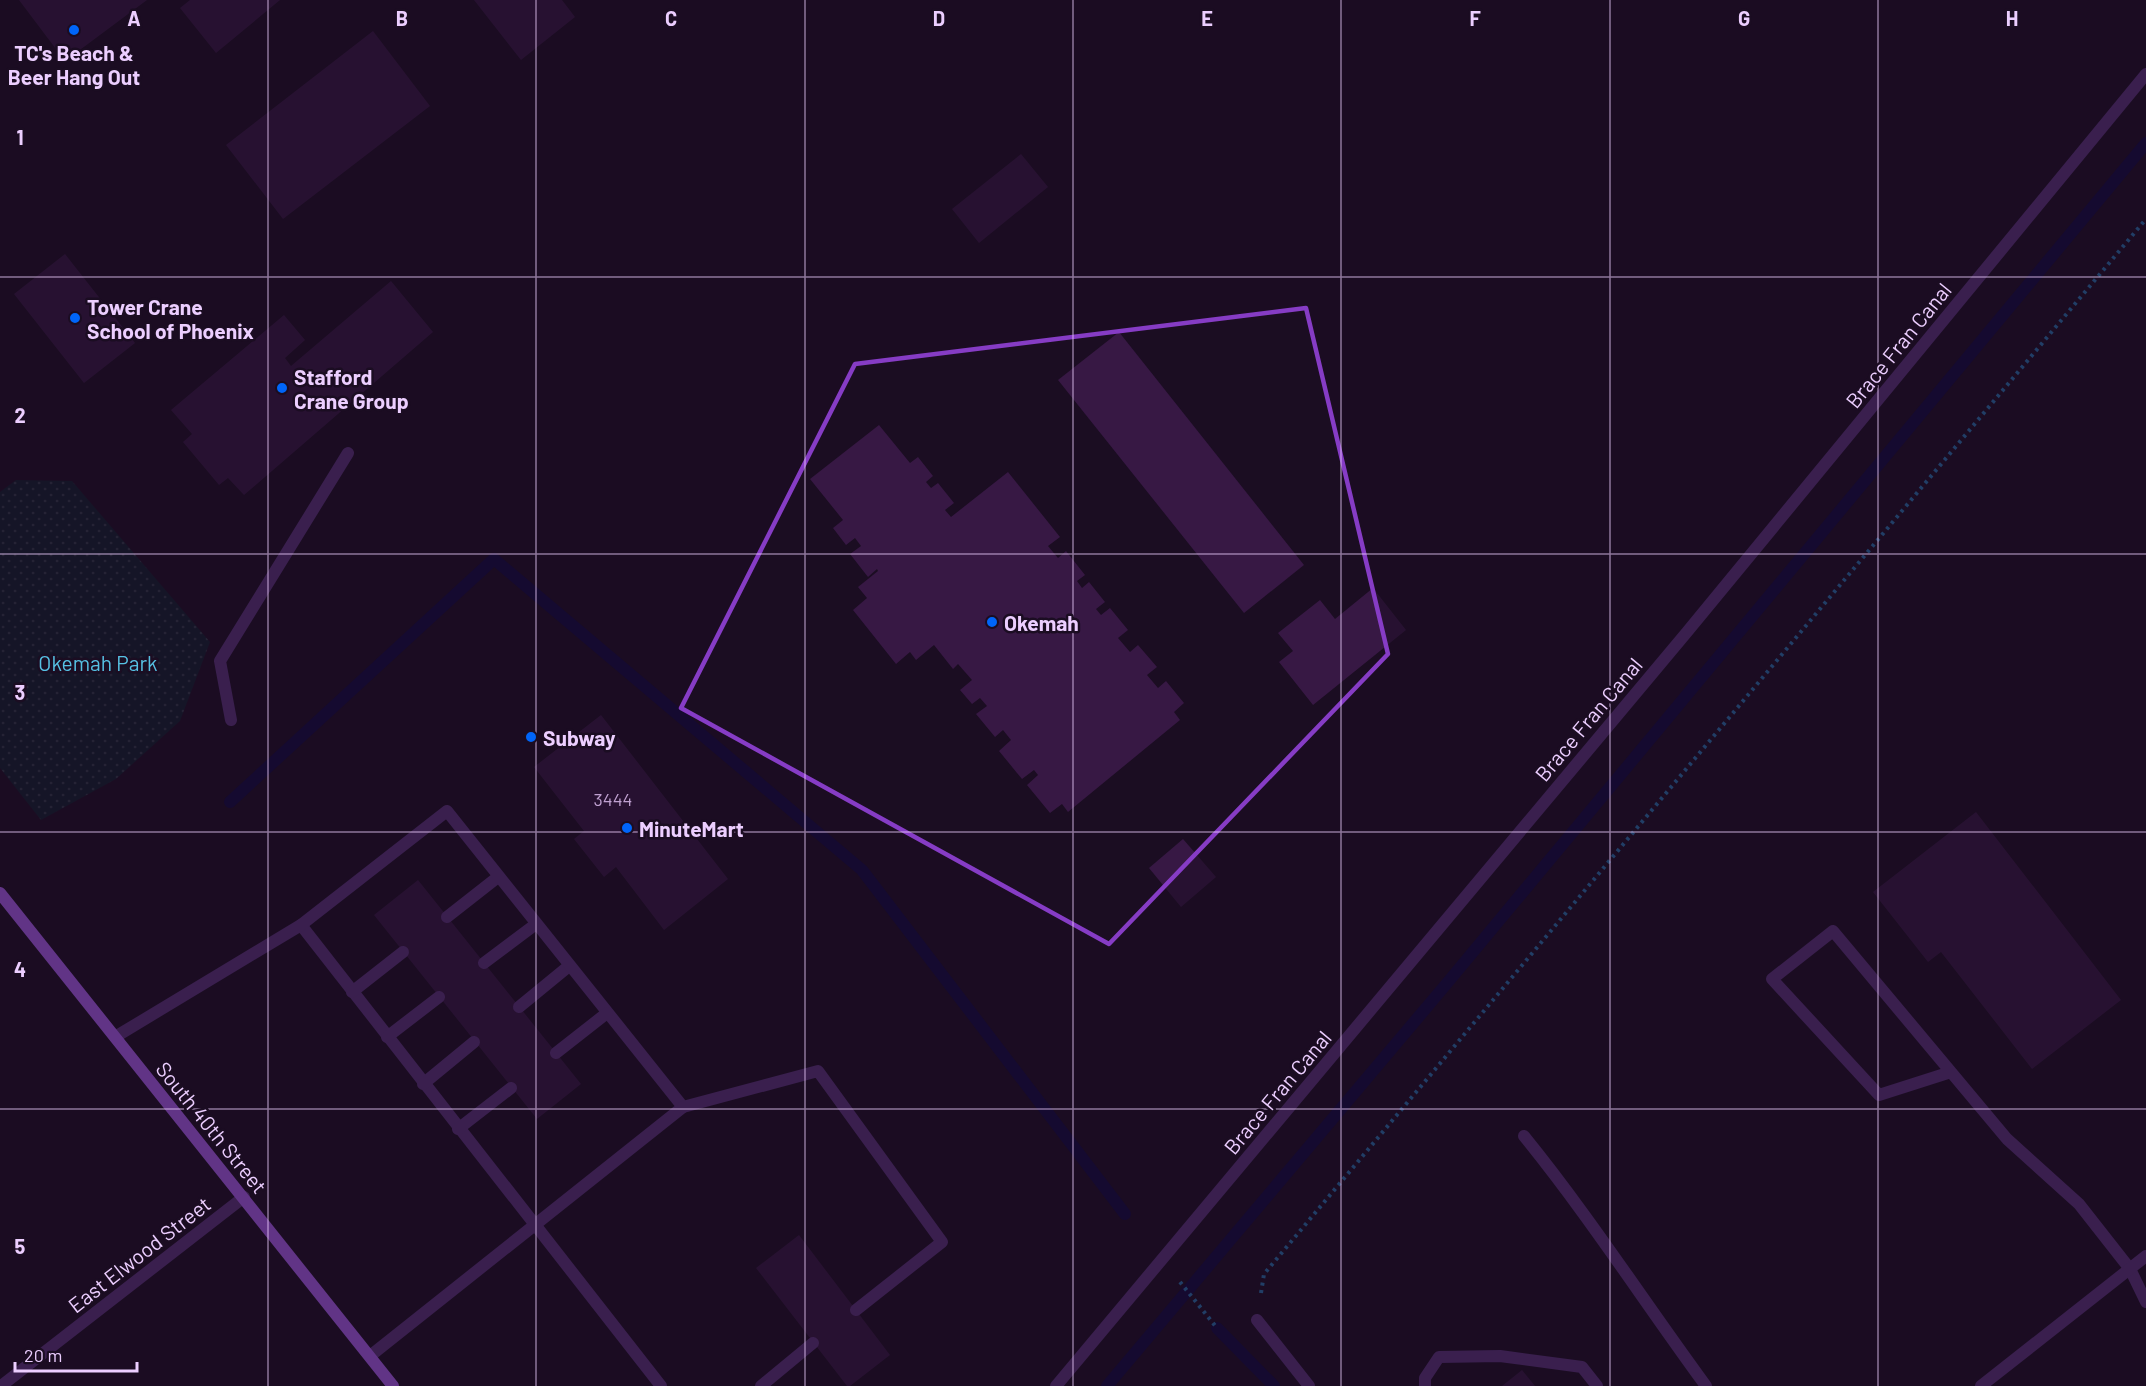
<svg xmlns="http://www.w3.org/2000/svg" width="2146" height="1386" font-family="Barlow,sans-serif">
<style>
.park{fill:url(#park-dots)}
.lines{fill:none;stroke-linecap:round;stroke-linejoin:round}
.stream{stroke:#0f0741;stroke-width:12}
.building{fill:#371844}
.path{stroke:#297ab8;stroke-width:4;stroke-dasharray:3 4.5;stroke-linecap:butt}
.service{stroke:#5f3683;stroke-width:12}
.minor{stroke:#5f3683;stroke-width:12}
.secondary{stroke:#b565ff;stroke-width:12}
.marked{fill:none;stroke:#863cc5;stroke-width:4.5;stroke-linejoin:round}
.grid{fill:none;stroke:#ecceff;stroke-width:1.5;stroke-opacity:0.55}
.poi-dot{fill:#0065f9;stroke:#1b0d22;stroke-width:2}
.labels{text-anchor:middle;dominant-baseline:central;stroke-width:5;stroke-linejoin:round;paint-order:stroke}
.number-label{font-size:18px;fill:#bfa0d0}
.poi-label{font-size:21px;font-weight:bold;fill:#ecceff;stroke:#1b0d22;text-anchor:start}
.street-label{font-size:21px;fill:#ecceff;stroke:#1b0d22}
.park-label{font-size:21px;fill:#56c1e3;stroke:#1b0d22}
.grid-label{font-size:20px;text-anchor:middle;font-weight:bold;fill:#ecceff;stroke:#1b0d22;stroke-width:5;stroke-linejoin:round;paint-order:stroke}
</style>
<defs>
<pattern id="park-dots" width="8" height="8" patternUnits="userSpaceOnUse" patternTransform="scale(1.5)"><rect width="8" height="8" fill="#0f1f2d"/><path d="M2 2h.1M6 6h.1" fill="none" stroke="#323e4c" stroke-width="1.8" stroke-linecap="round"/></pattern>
</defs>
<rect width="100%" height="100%" fill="#1b0d22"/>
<path class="park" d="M16,480L72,481L210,642L180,721L116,779L41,820L0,768V492Z"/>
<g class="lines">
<g class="stream">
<path d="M230,802L494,559L862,870L1125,1214"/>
<path d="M1217,1328L1274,1386"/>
<path d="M1107,1386L1448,982L2146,143"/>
</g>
</g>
<g class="building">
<path d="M19,0H147L65,61Z"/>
<path d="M190,0H280L216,53L180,8Z"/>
<path d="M474,0H562L575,17L521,60Z"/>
<path d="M373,31L430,106L283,219L226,145Z"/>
<path d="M1021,154L1048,187L979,243L952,209Z"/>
<path d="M65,254L135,343L84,383L14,294Z"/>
<path d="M391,281L433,332L244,495L228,478L219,485L183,442L192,434L171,410L284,315L305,340L285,358L291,366Z"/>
<path d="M1119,332L1304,565L1244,613L1058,380Z"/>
<path d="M879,425L910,463L918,457L933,476L926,482L931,488L938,483L954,503L945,510L951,517L1008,472L1060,537L1048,546L1058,558L1066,551L1085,575L1077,581L1082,588L1089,582L1105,602L1096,609L1101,615L1110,608L1128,630L1118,638L1130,652L1138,645L1157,667L1147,675L1158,688L1166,681L1184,703L1174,712L1180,720L1068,812L1062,804L1050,813L1027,785L1038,775L1034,770L1022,779L999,751L1011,740L1003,730L995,737L976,714L987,706L980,698L972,704L960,690L972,680L958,664L953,669L934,645L916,660L910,652L896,664L853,610L867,598L858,587L878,571L877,569L868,577L850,554L861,546L855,538L846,545L833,528L843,520L810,479Z"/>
<path d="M1373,588L1406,630L1313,705L1279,662L1293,651L1278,633L1320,600L1335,619Z"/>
<path d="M601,715L728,879L664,930L616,867L604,877L574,839L584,831L534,767Z"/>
<path d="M1976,812L2121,1000L2032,1069L1941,952L1928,962L1873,892Z"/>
<path d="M1183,839L1216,877L1181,907L1149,868Z"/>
<path d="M418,880L581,1084L537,1119L374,915Z"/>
<path d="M799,1235L890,1355L850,1386H847L756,1268Z"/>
<path d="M1522,1370L1535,1386H1502Z"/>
</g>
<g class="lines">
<g class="path">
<path d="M1180,1282L1217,1328"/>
<path d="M1261,1293L1264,1274L2146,219"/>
</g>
<g class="service">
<path d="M231,720L220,661L348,453"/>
<path d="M447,917L498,877"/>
<path d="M301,925L661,1386"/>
<path d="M484,963L536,924"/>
<path d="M352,992L403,952"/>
<path d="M519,1007L569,966"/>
<path d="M115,1037L301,925L447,811L683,1107L370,1356"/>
<path d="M387,1037L439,997"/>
<path d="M556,1053L607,1013"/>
<path d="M1951,1072L1879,1095L1772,979L1833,931L2007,1139L2079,1204L2130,1269L2146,1302"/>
<path d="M423,1084L474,1042"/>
<path d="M683,1107L818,1071L942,1242L856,1310"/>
<path d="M458,1129L511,1088"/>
<path d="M1524,1136C1589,1216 1645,1303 1706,1386"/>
<path d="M1257,1320L1309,1386"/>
<path d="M761,1386L813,1343"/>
<path d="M1056,1386L1687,632L2146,74"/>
<path d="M1425,1386V1378L1439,1357L1500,1356L1582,1367L1597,1386"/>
</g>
<g class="minor">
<path d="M1,1386L244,1197"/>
<path d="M1981,1386L2146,1256"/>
</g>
<path class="secondary" d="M0,893L393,1386"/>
</g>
<path d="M0 0H2146V1386H0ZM1306,308L1388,654L1109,944L681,708L855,364Z" fill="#1b0d22" fill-opacity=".55" fill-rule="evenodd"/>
<path class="marked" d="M1306,308L1388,654L1109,944L681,708L855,364Z"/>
<path class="grid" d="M268,0V1386M536,0V1386M805,0V1386M1073,0V1386M1341,0V1386M1610,0V1386M1878,0V1386M0,277H2146M0,554H2146M0,832H2146M0,1109H2146"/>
<g class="poi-dot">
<circle cx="74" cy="30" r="6"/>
<circle cx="75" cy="318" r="6"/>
<circle cx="282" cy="388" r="6"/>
<circle cx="992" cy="622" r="6"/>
<circle cx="531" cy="737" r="6"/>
<circle cx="627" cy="828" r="6"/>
</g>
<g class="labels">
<g class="number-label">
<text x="613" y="799">3444</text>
</g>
<g class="poi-label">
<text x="74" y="52" text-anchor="middle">TC's Beach &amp;<tspan x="74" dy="24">Beer Hang Out</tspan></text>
<text x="87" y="306">Tower Crane<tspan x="87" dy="24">School of Phoenix</tspan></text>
<text x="294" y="376">Stafford<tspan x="294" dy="24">Crane Group</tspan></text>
<text x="1004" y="622">Okemah</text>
<text x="543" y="737">Subway</text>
<text x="639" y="828">MinuteMart</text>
</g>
<g class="street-label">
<text transform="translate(1898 345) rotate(-51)">Brace Fran Canal</text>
<text transform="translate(1588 719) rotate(-50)">Brace Fran Canal</text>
<text transform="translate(1277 1092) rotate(-50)">Brace Fran Canal</text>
<text transform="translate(212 1127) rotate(51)">South 40th Street</text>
<text transform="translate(139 1254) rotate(-38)">East Elwood Street</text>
</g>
<g class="park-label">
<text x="98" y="662">Okemah Park</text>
</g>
</g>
<g class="grid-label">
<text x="134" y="26">A</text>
<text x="402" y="26">B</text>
<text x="671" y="26">C</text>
<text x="939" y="26">D</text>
<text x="1207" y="26">E</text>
<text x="1475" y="26">F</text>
<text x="1744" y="26">G</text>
<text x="2012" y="26">H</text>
<text x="20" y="145">1</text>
<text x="20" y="423">2</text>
<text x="20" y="700">3</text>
<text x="20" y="977">4</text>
<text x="20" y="1254">5</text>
</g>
<path d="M15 1362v9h122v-9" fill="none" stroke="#ecceff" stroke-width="3"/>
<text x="24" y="1362" font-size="18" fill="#ecceff" stroke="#1b0d22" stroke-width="4.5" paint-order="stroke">20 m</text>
</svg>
